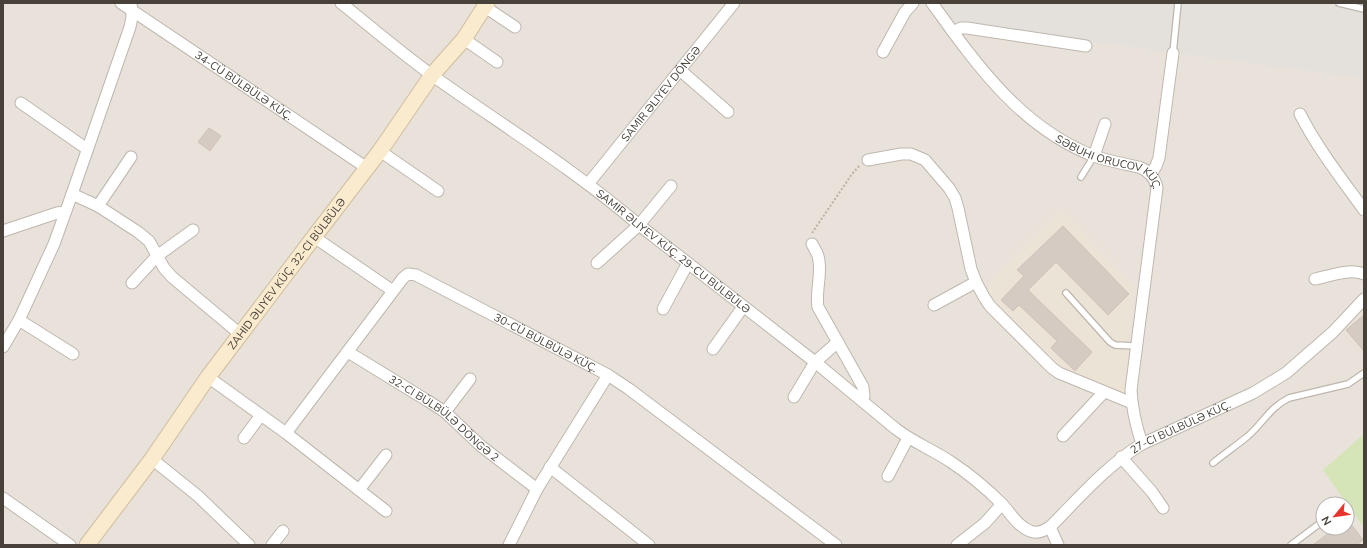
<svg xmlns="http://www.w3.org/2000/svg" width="1367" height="548" font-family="'Nunito Sans',sans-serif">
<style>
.residential{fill:#e8e2da;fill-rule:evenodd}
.industrial{fill:#e4e0dc}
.education{fill:#ece3d7}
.green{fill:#d6e5b8}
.building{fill:#d5cbc2;stroke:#cfc2b5}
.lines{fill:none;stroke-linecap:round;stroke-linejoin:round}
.lane-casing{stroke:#bfb7ae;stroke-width:8}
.street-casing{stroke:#bfb7ae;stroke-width:13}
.secondary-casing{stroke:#d0bd9f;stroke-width:17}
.path{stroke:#c0b1a1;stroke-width:2;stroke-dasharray:2 2;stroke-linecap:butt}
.lane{stroke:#fff;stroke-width:5.5}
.street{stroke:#fff;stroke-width:11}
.secondary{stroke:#faebcf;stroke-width:15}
.labels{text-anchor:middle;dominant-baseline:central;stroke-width:3;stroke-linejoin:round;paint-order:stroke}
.street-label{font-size:11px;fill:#48413a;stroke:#fff}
</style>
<rect width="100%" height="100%" fill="#f4f1eb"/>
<path class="residential" d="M3,3H1364V545H3ZM1323,504H1347V528H1323Z"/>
<path class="industrial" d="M942,3H1364V78L954,23Z"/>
<path class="education" d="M1061,209L1135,286L1123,395L1059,367L988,296V283Z"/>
<path class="green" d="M1364,434V528L1323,470Z"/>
<g class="building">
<path d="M209,128L221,136L210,151L198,142Z"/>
<path d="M1063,226L1129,294L1108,315L1056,262L1028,290L1092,352L1075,371L1051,348L1057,341L1019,305L1013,311L1001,300L1024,276L1017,270Z"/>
<path d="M1364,315V351L1346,330Z"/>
<path d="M1347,519L1363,540L1356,545H1313L1335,528H1347Z"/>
</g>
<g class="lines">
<g class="lane-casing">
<g id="lane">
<path d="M1339,3L1364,9"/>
<path d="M1173,53L1178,3"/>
<path d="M1081,177L1094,156"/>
<path d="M1066,293L1110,342L1115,345L1136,346"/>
<path d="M1213,463C1224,454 1237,445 1248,436C1264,422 1269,408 1289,398L1348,384L1364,373"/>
<path d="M1291,545L1323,521"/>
</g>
</g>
<g class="street-casing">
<g id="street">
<path id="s1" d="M121,3L367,168"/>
<path id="s2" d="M341,3C371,27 401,53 433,76C502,125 575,170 639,225L815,362L896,429C913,442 933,450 951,462C969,474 986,488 1001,503C1010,512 1017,526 1030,531C1037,534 1044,531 1050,527C1079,498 1106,466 1142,444L1253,393L1286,373L1333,332L1364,299"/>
<path id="s3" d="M932,3C976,64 1021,128 1094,156C1108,161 1124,164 1139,167C1149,171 1155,177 1157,188L1131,390C1132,409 1136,426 1142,444"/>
<path d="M485,7L515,27"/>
<path d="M953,32L961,28H967L1086,46"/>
<path d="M464,39L497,62"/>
<path d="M883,52L905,12L913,3"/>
<path d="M680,70L728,112"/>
<path d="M21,103L87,149"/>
<path d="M1300,114C1318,149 1341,178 1364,210"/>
<path d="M380,151L438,191"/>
<path d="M1094,156L1105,124"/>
<path d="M868,160L901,154H911L925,160L949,188L955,198L958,208L971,269L976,282L984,297L990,306L1052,368L1059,373L1132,403"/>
<path d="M1151,174L1156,166L1159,158L1173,53"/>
<path id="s4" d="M588,184L734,3"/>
<path d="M72,194L98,206L138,232L149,241L164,268L172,277L240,334"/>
<path d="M98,206L131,157"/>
<path d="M3,231L57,213L65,212"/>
<path d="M314,237L393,291"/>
<path d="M812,244C814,248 817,252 818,256C823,273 815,290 818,307L863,387L864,396L860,398"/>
<path d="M597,263L639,225L671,186"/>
<path d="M1315,279C1330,276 1350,268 1364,274"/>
<path d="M132,283L157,256L193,230"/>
<path d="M934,305L976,282"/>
<path d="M663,309L688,263"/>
<path d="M19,320L73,354"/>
<path d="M3,347L19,320L54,244L72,194L130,27L132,17L131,3"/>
<path d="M713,349L743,307"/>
<path id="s5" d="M348,352L428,401L445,412L481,446L537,489"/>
<path d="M208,377L286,433L386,511"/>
<path d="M794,397L815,362L838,342"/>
<path d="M445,412L470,379"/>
<path id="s6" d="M286,433L403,278L408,274L416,275L608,375L629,389L836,545"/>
<path d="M1063,436L1104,392"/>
<path d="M244,438L261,415"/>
<path d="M1121,457L1152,492L1163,508"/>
<path d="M152,459L198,496L249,545"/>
<path d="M550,467L649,545"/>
<path d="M888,476L908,438"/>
<path d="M359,490L386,455"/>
<path d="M3,498L70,545"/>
<path d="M1050,527L1058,545"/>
<path d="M272,545L283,531"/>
<path d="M509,545L537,489L608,375"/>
<path d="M957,545L985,523L1002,504"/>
</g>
</g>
<g class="secondary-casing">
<g id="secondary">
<path id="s7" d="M87,545L152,459L208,377L314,237L380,151L432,75L464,39L487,3"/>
</g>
</g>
<path class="path" d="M812,233L852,174L860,165"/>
<use href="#lane" class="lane"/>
<use href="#street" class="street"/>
<use href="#secondary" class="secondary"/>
</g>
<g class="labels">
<g class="street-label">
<text stroke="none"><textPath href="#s1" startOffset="148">34-CÜ BÜLBÜLƏ KÜÇ.</textPath></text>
<text stroke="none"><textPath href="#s4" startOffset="116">SAMIR ƏLIYEV DÖNGƏ</textPath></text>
<text stroke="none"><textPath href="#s3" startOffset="244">SƏBUHI ORUCOV KÜÇ.</textPath></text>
<text stroke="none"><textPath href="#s2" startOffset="415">SAMIR ƏLIYEV KÜÇ. 29-CU BÜLBÜLƏ</textPath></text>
<text stroke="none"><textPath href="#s7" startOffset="337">ZAHID ƏLIYEV KÜÇ. 32-CI BÜLBÜLƏ</textPath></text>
<text stroke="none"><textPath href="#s6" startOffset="355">30-CÜ BÜLBÜLƏ KÜÇ.</textPath></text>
<text stroke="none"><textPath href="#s5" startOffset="117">32-CI BÜLBÜLƏ DÖNGƏ 2</textPath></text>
<text stroke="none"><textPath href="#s2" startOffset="1057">27-CI BÜLBÜLƏ KÜÇ.</textPath></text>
</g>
</g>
<rect width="1367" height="548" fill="none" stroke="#48413a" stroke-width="8"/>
<g transform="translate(1335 516) rotate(241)"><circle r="19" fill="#ffffff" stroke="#b6b3b0"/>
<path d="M0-3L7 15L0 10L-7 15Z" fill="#e8342e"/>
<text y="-6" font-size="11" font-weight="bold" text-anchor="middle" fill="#48413a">N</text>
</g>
</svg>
